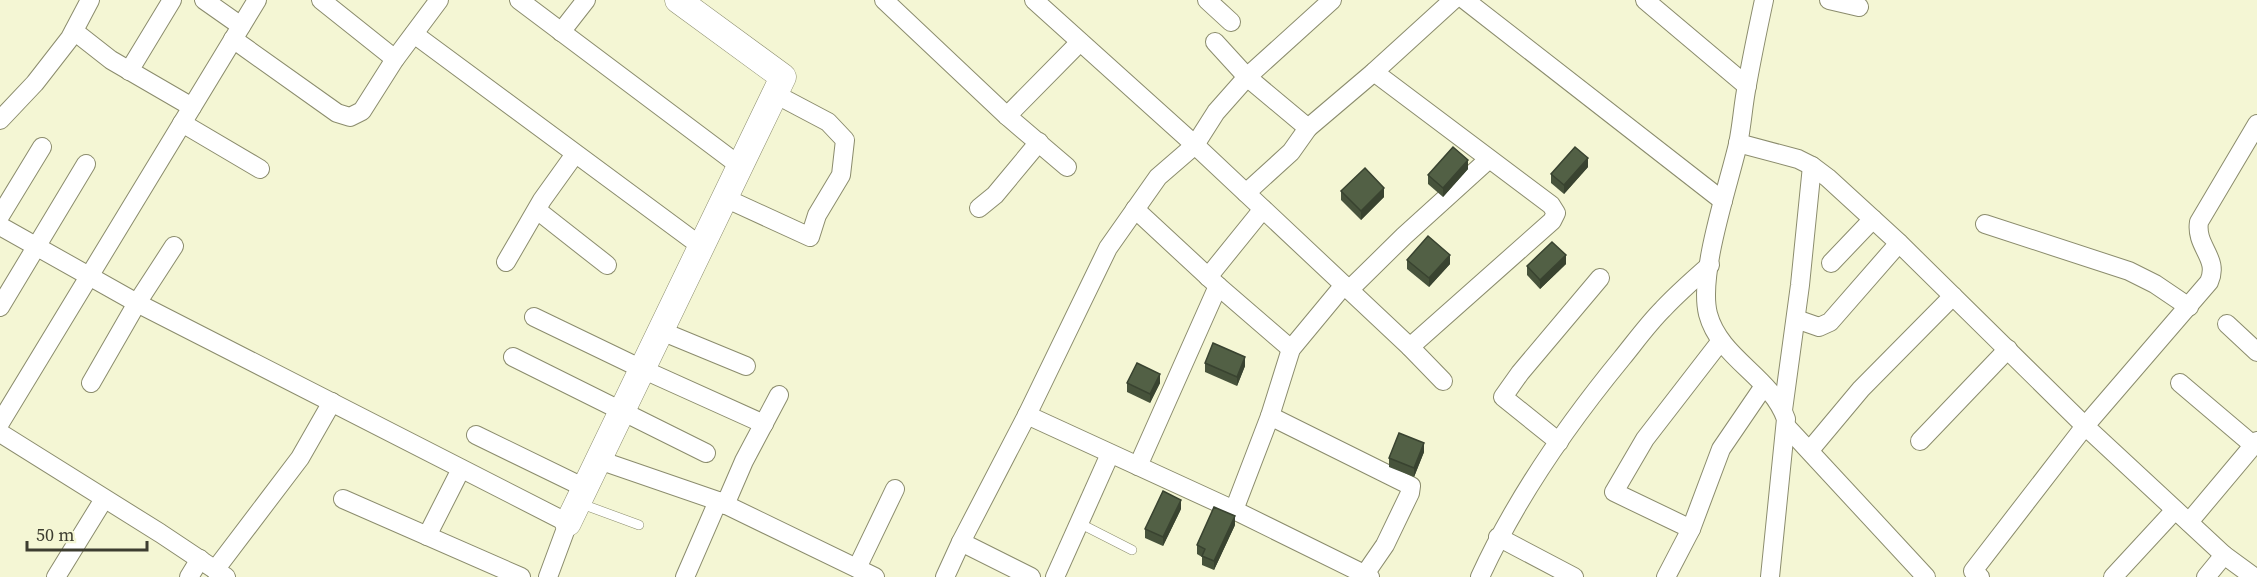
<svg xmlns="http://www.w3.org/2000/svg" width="2257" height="577" font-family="'Source Serif 4',serif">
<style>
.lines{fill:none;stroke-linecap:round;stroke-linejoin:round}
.lane-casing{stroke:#8b8c6d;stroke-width:10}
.street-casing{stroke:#8b8c6d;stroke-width:20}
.secondary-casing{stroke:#8b8c6d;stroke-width:27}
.lane{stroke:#fff;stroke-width:9}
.street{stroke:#fff;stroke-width:18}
.secondary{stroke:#fff;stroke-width:26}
.wall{fill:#47533b}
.shaded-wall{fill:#394330}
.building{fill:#526045;stroke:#394330;stroke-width:1.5}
</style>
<rect width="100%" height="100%" fill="#f4f6d4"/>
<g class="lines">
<g class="lane-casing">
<g id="lane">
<path d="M579,503L639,525"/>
<path d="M1079,523L1132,550"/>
</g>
</g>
<g class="street-casing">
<g id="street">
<path d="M204,0L241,26"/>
<path d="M321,0L395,59"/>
<path d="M519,0L740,166"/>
<path d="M884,0L1007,116L1067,167"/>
<path d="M1034,0L1195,145L1410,347L1443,381"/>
<path d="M1207,0L1231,22"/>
<path d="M1465,0L1723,201"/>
<path d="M1645,0L1747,86"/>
<path d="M1764,0C1758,28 1752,57 1747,85C1743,105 1742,125 1738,144C1728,187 1698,274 1708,314C1720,359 1771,376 1786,419L1770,577"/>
<path d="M1829,0L1859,7"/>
<path d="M74,31L111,60L192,107"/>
<path d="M561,32L586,0"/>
<path d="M414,34L702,247"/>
<path d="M233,39L337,113L350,117L362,111L395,59L439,0"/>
<path d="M1215,42L1247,77L1308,128L1374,72L1453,0"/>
<path d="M129,71L172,0"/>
<path d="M1374,72L1551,205L1556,213L1552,221L1410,347"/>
<path d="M1007,116L1080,42"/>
<path d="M0,120L35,83L70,38L90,0"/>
<path d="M182,123L260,169"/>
<path d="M1738,143L1798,159L1812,166L1828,178L1899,243L2085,426L1973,571L1980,577"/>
<path d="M1246,193L1291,152L1308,128"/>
<path d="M725,198L810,237L817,215L841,175L845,140L828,122L775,94"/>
<path d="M979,208L995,195L1039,142"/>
<path d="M1135,209L1218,286L1291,349"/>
<path d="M537,210L607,265"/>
<path d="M0,216L42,147"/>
<path d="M1985,224L2129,271L2155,284L2189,307"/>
<path d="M0,226L137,303L568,523L548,577"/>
<path d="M506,262L542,200L575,154"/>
<path d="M1831,263L1873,219"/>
<path d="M1208,277L1263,209"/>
<path d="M1349,290L1404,236L1489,159"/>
<path d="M0,307L86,164"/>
<path d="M534,317L642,369L764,424"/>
<path d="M1796,319L1819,327L1830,322L1899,243"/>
<path d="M2227,324L2257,352"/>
<path d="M661,331L746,366"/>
<path d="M513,357L706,453"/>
<path d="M91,383L137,303L174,246"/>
<path d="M2180,383L2253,445"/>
<path d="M1783,410L1800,285L1812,166"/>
<path d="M1027,415L1234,510L1370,577"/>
<path d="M1270,416L1411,486L1410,493L1385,545L1365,574"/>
<path d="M0,423L257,0"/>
<path d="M1786,426L1926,577"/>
<path d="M0,433L160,533L226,577"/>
<path d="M476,435L585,488"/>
<path d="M1920,441L2008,349"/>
<path d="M1559,442L1503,397L1520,373L1600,278"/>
<path d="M1810,450L1861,389L1953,296"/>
<path d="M599,460L718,501L875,577"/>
<path d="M1138,466L1218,286"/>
<path d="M343,499L521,577"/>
<path d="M725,505L744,461L779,395"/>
<path d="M1234,510L1270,416L1291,349L1344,285"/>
<path d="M2189,522L2257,441"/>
<path d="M1691,529L1614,492L1645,439L1720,342"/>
<path d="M427,536L461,469"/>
<path d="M1498,537L1574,577"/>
<path d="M961,542L1031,577"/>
<path d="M857,568L895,489"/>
<path d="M215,570L300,458L332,402"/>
<path d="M56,577L104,499"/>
<path d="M189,577L200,559"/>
<path d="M685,577L718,501"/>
<path d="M945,577L961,542L1027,415L1108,248L1158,177L1195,145L1216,112L1247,77L1332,0"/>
<path d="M1055,577L1110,454"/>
<path d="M1480,577C1516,498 1567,425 1622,358C1635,342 1648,324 1663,309C1678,293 1694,279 1710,265"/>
<path d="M1666,577L1691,529L1721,449L1764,386"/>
<path d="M2113,577L2175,510"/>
<path d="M2206,577L2224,555"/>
<path d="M2254,577L2224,555L2085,426L2209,282C2220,258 2195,247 2199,222L2257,124"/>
</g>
</g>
<g class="secondary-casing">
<path id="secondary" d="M568,523L783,77L678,0"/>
</g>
<use href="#lane" class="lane"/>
<use href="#street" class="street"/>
<use href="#secondary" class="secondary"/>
</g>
<g class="wall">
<path d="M1588,167L1564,194L1551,183V174Z"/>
<path d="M1468,169L1443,197L1428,184V175Z"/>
<path d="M1341,191L1384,197L1361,220L1341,200Z"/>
<path d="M1407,260L1450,264L1429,287L1407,269Z"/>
<path d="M1566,264L1540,289L1527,275V266Z"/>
<path d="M1205,363L1245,366L1237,386L1205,372Z"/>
<path d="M1127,383H1160L1150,403L1127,392Z"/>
<path d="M1424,452L1414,477L1389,467V458Z"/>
<path d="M1181,509L1163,546L1145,538V529Z"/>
<path d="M1235,525L1214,570L1202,565V557L1197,554V545Z"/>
</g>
<g class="shaded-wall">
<path d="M1588,158V167L1564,194V185Z"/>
<path d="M1468,160V169L1443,197V188Z"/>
<path d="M1384,188V197L1361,220V211Z"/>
<path d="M1450,255V264L1429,287V278Z"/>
<path d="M1566,255V264L1540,289V280Z"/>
<path d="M1245,357V366L1237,386V377Z"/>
<path d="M1160,374V383L1150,403V394Z"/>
<path d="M1424,443V452L1414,477V468Z"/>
<path d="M1181,500V509L1163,546V537Z"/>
<path d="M1235,516V525L1214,570V561Z"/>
</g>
<g class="building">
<path d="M1453,147L1468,160L1443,188L1428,175Z"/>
<path d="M1575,147L1588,158L1564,185L1551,174Z"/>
<path d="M1365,168L1384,188L1361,211L1341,191Z"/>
<path d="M1428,236L1450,255L1429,278L1407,260Z"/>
<path d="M1552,242L1566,255L1540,280L1527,266Z"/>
<path d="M1213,343L1245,357L1237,377L1205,363Z"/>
<path d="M1137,363L1160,374L1150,394L1127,383Z"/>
<path d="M1399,433L1424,443L1414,468L1389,458Z"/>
<path d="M1163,491L1181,500L1163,537L1145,529Z"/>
<path d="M1214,507L1235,516L1214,561L1202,556L1205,549L1197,545Z"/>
</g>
<path d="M27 541v9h120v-9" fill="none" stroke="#3d3d30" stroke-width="3"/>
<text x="36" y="541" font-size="18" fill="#3d3d30" stroke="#f4f6d4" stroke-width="4.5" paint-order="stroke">50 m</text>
</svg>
